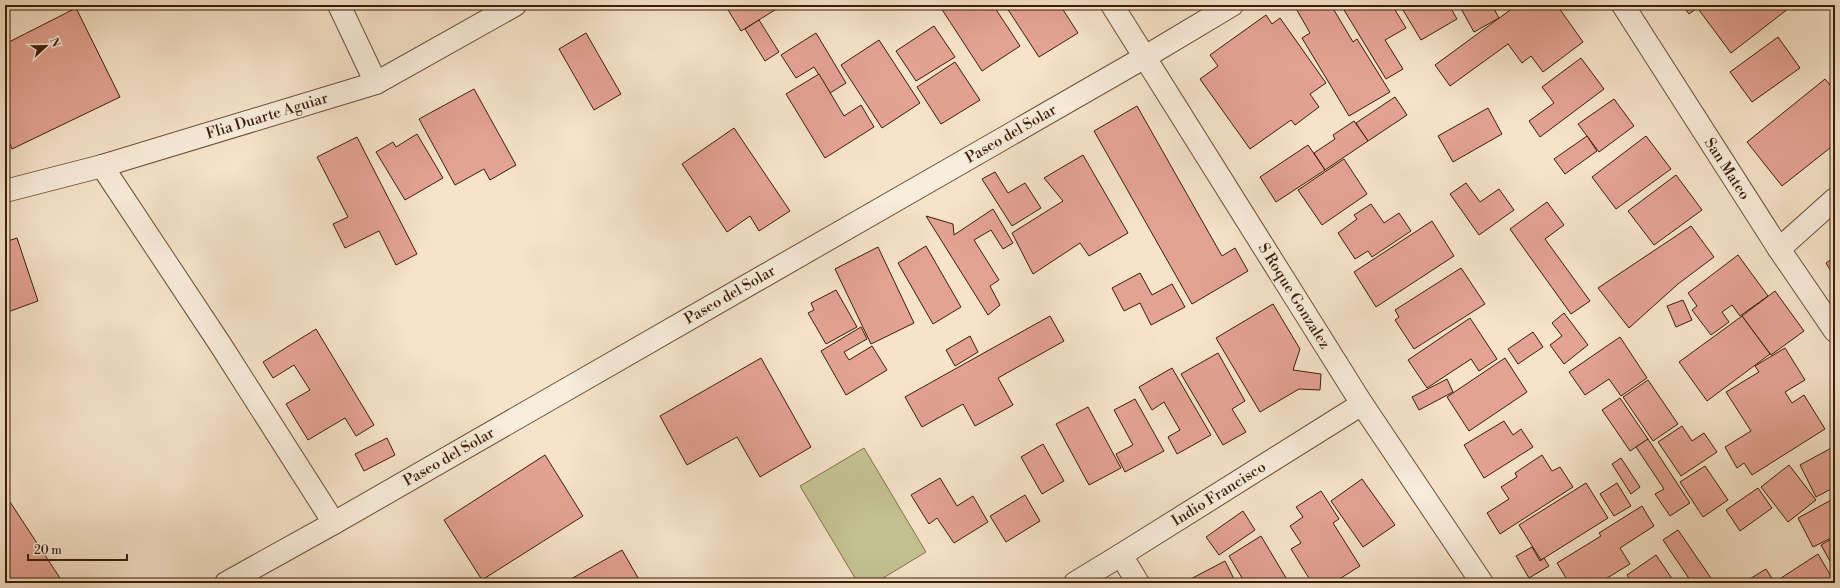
<svg xmlns="http://www.w3.org/2000/svg" width="1840" height="588" font-family="'Libre Bodoni',serif">
<style>
.green{fill:#c4c191;stroke:#80704c}
.building{fill:#e4a293;stroke:#3b1e08}
.lines{fill:none;stroke-linecap:round;stroke-linejoin:round}
.minor-casing{stroke:#6a4f38;stroke-width:24}
.minor{stroke:#f9eddc;stroke-width:22}
.labels{text-anchor:middle;dominant-baseline:central;stroke-width:3.5;stroke-linejoin:round;paint-order:stroke}
.street-label{font-size:15px;fill:#3b1e08;stroke:#f9eddc}
</style>
<rect width="100%" height="100%" fill="#f6e3c9"/>
<filter id="stains"><feTurbulence type="fractalNoise" baseFrequency=".005" numOctaves="4"/><feColorMatrix values="0 0 0 0 .2 0 0 0 0 .09 0 0 0 0 .02 0 0 0 .5 -.17"/></filter>
<radialGradient id="worn" r=".72"><stop offset=".6" stop-color="#630" stop-opacity="0"/><stop offset="1" stop-color="#630" stop-opacity=".3"/></radialGradient>
<path class="green" d="M864,448L926,552L875,583H858L800,486Z"/>
<g class="building">
<path d="M725,5H783L741,31Z"/>
<path d="M945,5H993L1020,46L982,71L941,8Z"/>
<path d="M1005,5H1060L1078,33L1039,57Z"/>
<path d="M1294,5H1331L1353,42L1357,39L1390,92L1349,116L1302,38L1310,33Z"/>
<path d="M1341,5H1392L1406,28L1385,40L1403,69L1386,79Z"/>
<path d="M1400,5H1449L1457,19L1421,40Z"/>
<path d="M1459,5H1492L1499,18L1474,32Z"/>
<path d="M1517,5H1562L1559,8L1583,42L1543,72L1531,56L1522,63L1508,44L1450,86L1435,65Z"/>
<path d="M1682,5H1701L1689,14Z"/>
<path d="M1705,5H1793L1731,53L1699,10Z"/>
<path d="M76,8L120,97L12,149L5,132V44Z"/>
<path d="M1266,15L1272,24L1280,18L1326,83L1310,94L1319,107L1295,125L1291,120L1250,149L1200,79L1218,66L1210,55Z"/>
<path d="M759,20L779,52L765,61L745,29Z"/>
<path d="M934,26L955,57L916,81L896,51Z"/>
<path d="M586,33L621,94L594,110L559,49Z"/>
<path d="M816,33L846,83L830,93L814,67L796,78L781,55Z"/>
<path d="M1778,37L1800,68L1752,102L1730,72Z"/>
<path d="M879,40L920,103L882,128L841,65Z"/>
<path d="M1581,58L1604,89L1540,137L1529,121L1554,103L1542,87Z"/>
<path d="M955,62L980,100L941,124L917,87Z"/>
<path d="M819,74L844,116L861,105L874,127L825,158L786,94Z"/>
<path d="M1825,79L1831,86L1835,83V144L1782,186L1747,142Z"/>
<path d="M474,89L516,165L490,180L484,169L455,185L419,119Z"/>
<path d="M1395,97L1407,115L1368,141L1356,123Z"/>
<path d="M1614,99L1634,126L1599,152L1578,124Z"/>
<path d="M1137,106L1222,256L1235,248L1248,271L1192,304L1094,131Z"/>
<path d="M1488,108L1502,134L1453,162L1438,136Z"/>
<path d="M1354,121L1368,141L1325,170L1314,153L1335,139L1333,135Z"/>
<path d="M734,128L790,211L759,231L750,216L727,232L682,164Z"/>
<path d="M417,134L443,178L405,200L376,152L393,142L396,147Z"/>
<path d="M1587,136L1597,151L1565,174L1554,159Z"/>
<path d="M1646,136L1671,169L1616,209L1592,177Z"/>
<path d="M357,137L417,254L396,265L379,231L345,248L333,224L348,217L317,157Z"/>
<path d="M1308,145L1325,170L1276,202L1260,177Z"/>
<path d="M1083,155L1128,233L1089,256L1080,243L1033,274L1012,233L1063,201L1044,178Z"/>
<path d="M1344,159L1367,194L1322,225L1298,190Z"/>
<path d="M995,172L1008,193L1025,183L1041,208L1012,226L982,179Z"/>
<path d="M1676,175L1702,210L1654,245L1628,211Z"/>
<path d="M1466,183L1480,202L1499,189L1514,210L1479,235L1450,194Z"/>
<path d="M1547,202L1564,225L1545,239L1590,301L1571,314L1510,229Z"/>
<path d="M1371,204L1384,223L1399,213L1411,231L1372,257L1368,251L1355,259L1338,233L1357,219L1354,215Z"/>
<path d="M993,209L1013,243L1003,249L991,230L974,240L999,280L990,286L1000,305L988,315L926,216L953,224L954,235Z"/>
<path d="M1432,221L1454,256L1376,307L1354,272Z"/>
<path d="M1691,226L1714,257L1678,284L1629,328L1598,288Z"/>
<path d="M17,238L38,301L5,313V242Z"/>
<path d="M926,246L961,307L933,324L898,263Z"/>
<path d="M878,247L914,323L871,344L835,269Z"/>
<path d="M1738,255L1768,296L1740,316L1732,305L1722,312L1729,322L1711,335L1692,310L1697,306L1688,293Z"/>
<path d="M1835,257V278L1826,263Z"/>
<path d="M1461,268L1485,304L1414,349L1395,320L1399,317L1395,310Z"/>
<path d="M1140,273L1152,295L1172,284L1185,307L1151,325L1140,303L1124,311L1112,288Z"/>
<path d="M836,290L857,327L826,344L808,313L814,310L811,303Z"/>
<path d="M1775,291L1804,331L1771,355L1742,316Z"/>
<path d="M1683,300L1692,320L1676,327L1667,306Z"/>
<path d="M1273,304L1300,349L1293,370L1321,374L1320,390L1299,389L1260,412L1216,338Z"/>
<path d="M1564,313L1588,345L1564,364L1550,345L1562,336L1552,323Z"/>
<path d="M1050,316L1064,341L998,378L1013,405L975,426L963,404L922,427L905,397Z"/>
<path d="M1742,316L1770,354L1707,401L1679,362Z"/>
<path d="M1470,318L1497,359L1479,371L1471,359L1427,388L1408,360Z"/>
<path d="M861,327L867,339L844,352L849,360L872,346L887,370L846,395L821,351Z"/>
<path d="M316,329L374,425L356,436L345,418L308,440L286,404L310,390L294,365L273,378L263,362Z"/>
<path d="M1533,332L1543,347L1518,364L1508,349Z"/>
<path d="M970,336L978,352L955,366L946,350Z"/>
<path d="M1620,337L1647,378L1621,396L1609,379L1585,395L1569,372Z"/>
<path d="M1785,348L1805,380L1785,392L1792,403L1804,395L1825,429L1752,475L1744,463L1737,468L1725,447L1751,431L1726,392L1759,372L1755,366Z"/>
<path d="M1218,353L1245,401L1232,409L1246,432L1223,445L1181,374Z"/>
<path d="M761,358L811,447L760,477L737,437L687,465L660,416Z"/>
<path d="M1505,358L1527,392L1469,431L1447,397Z"/>
<path d="M1172,368L1211,435L1177,454L1168,437L1180,430L1164,402L1152,410L1139,387Z"/>
<path d="M1447,379L1453,392L1419,410L1412,397Z"/>
<path d="M1648,380L1678,424L1653,441L1623,397Z"/>
<path d="M1620,398L1648,439L1630,451L1602,410Z"/>
<path d="M1135,399L1164,451L1125,472L1116,454L1133,445L1114,410Z"/>
<path d="M1088,407L1121,468L1089,485L1056,424Z"/>
<path d="M1504,421L1513,435L1521,429L1533,447L1484,478L1464,445Z"/>
<path d="M1682,426L1692,441L1704,433L1717,452L1681,476L1658,442Z"/>
<path d="M387,438L395,455L364,471L355,454Z"/>
<path d="M1648,439L1690,503L1670,516L1655,494L1664,489L1636,447Z"/>
<path d="M1043,444L1064,481L1042,494L1021,457Z"/>
<path d="M1835,446V487L1816,497L1800,465Z"/>
<path d="M545,455L583,516L482,580L444,520Z"/>
<path d="M1542,455L1552,471L1560,467L1573,487L1500,534L1487,513L1509,499L1501,487L1517,477L1515,473Z"/>
<path d="M1621,458L1640,487L1631,494L1612,464Z"/>
<path d="M1789,465L1816,500L1788,522L1761,487Z"/>
<path d="M1705,466L1728,500L1703,517L1680,482Z"/>
<path d="M940,478L957,506L973,496L988,522L954,543L937,518L929,524L911,495Z"/>
<path d="M1362,479L1395,525L1363,547L1331,501Z"/>
<path d="M1586,483L1608,518L1541,560L1519,525Z"/>
<path d="M1617,483L1631,506L1614,516L1600,494Z"/>
<path d="M1758,488L1772,508L1740,531L1726,510Z"/>
<path d="M1321,491L1339,519L1333,523L1360,566L1333,583H1312L1291,549L1301,543L1290,526L1303,517L1296,507Z"/>
<path d="M1025,495L1040,521L1006,542L990,516Z"/>
<path d="M1835,498V536L1813,547L1798,518Z"/>
<path d="M10,502L60,578L52,583H5V505Z"/>
<path d="M1642,506L1654,526L1620,548L1630,564L1599,583H1569L1557,563L1601,536L1599,533Z"/>
<path d="M1243,511L1255,530L1219,555L1206,537Z"/>
<path d="M1678,530L1713,581L1710,583H1692L1663,540Z"/>
<path d="M1261,536L1289,583H1245L1229,556Z"/>
<path d="M1835,537V570L1821,545Z"/>
<path d="M1532,547L1540,561L1544,558L1549,566L1529,578L1516,556Z"/>
<path d="M622,550L641,583H564Z"/>
<path d="M1818,554L1835,583H1780L1778,580Z"/>
<path d="M1656,555L1675,583H1632L1627,575Z"/>
<path d="M1225,561L1236,583H1183Z"/>
<path d="M1766,569L1775,583H1743Z"/>
</g>
<g class="lines">
<g class="minor-casing">
<g id="minor">
<path d="M339,5L376,83"/>
<path d="M1112,5L1362,404L1482,583"/>
<path d="M1623,5L1779,249L1835,331"/>
<path d="M102,166L220,344L334,523"/>
<path d="M5,191L102,166L376,83L515,5"/>
<path d="M1779,249L1835,199"/>
<path d="M1121,555L1138,583"/>
<path d="M226,583L334,523L1145,57L1232,5"/>
<path d="M1075,583L1121,555L1362,404"/>
</g>
</g>
<use href="#minor" class="minor"/>
</g>
<g class="labels">
<g class="street-label">
<text transform="translate(267 116) rotate(-17)">Flia Duarte Aguiar</text>
<text transform="translate(1011 134) rotate(-30)">Paseo del Solar</text>
<text transform="translate(1727 169) rotate(57)">San Mateo</text>
<text transform="translate(730 295) rotate(-30)">Paseo del Solar</text>
<text transform="translate(1294 296) rotate(58)">S Roque Gonzalez</text>
<text transform="translate(449 457) rotate(-30)">Paseo del Solar</text>
<text transform="translate(1219 494) rotate(-32)">Indio Francisco</text>
</g>
</g>
<rect width="1840" height="588" fill="none" stroke="#f6e3c9" stroke-width="20"/>
<rect x="6" y="6" width="1828" height="576" fill="none" stroke="#3b1e08" stroke-width="2"/>
<rect x="10" y="10" width="1820" height="568" fill="none" stroke="#3b1e08"/>
<g transform="translate(46 46) rotate(68)" stroke="#f9eddc" stroke-width="3" paint-order="stroke">
<path d="M0-3L7 15L0 10L-7 15Z" fill="#3b1e08"/>
<text y="-6" font-size="11" font-weight="bold" text-anchor="middle" fill="#3b1e08">N</text>
</g>
<path d="M28 554v6h99v-6" fill="none" stroke="#3b1e08" stroke-width="2"/>
<text x="34" y="554" font-size="12" fill="#3b1e08" stroke="#f9eddc" stroke-width="3" paint-order="stroke">20 m</text>
<rect width="100%" height="100%" filter="url(#stains)"/>
<rect width="100%" height="100%" fill="url(#worn)"/>
</svg>
